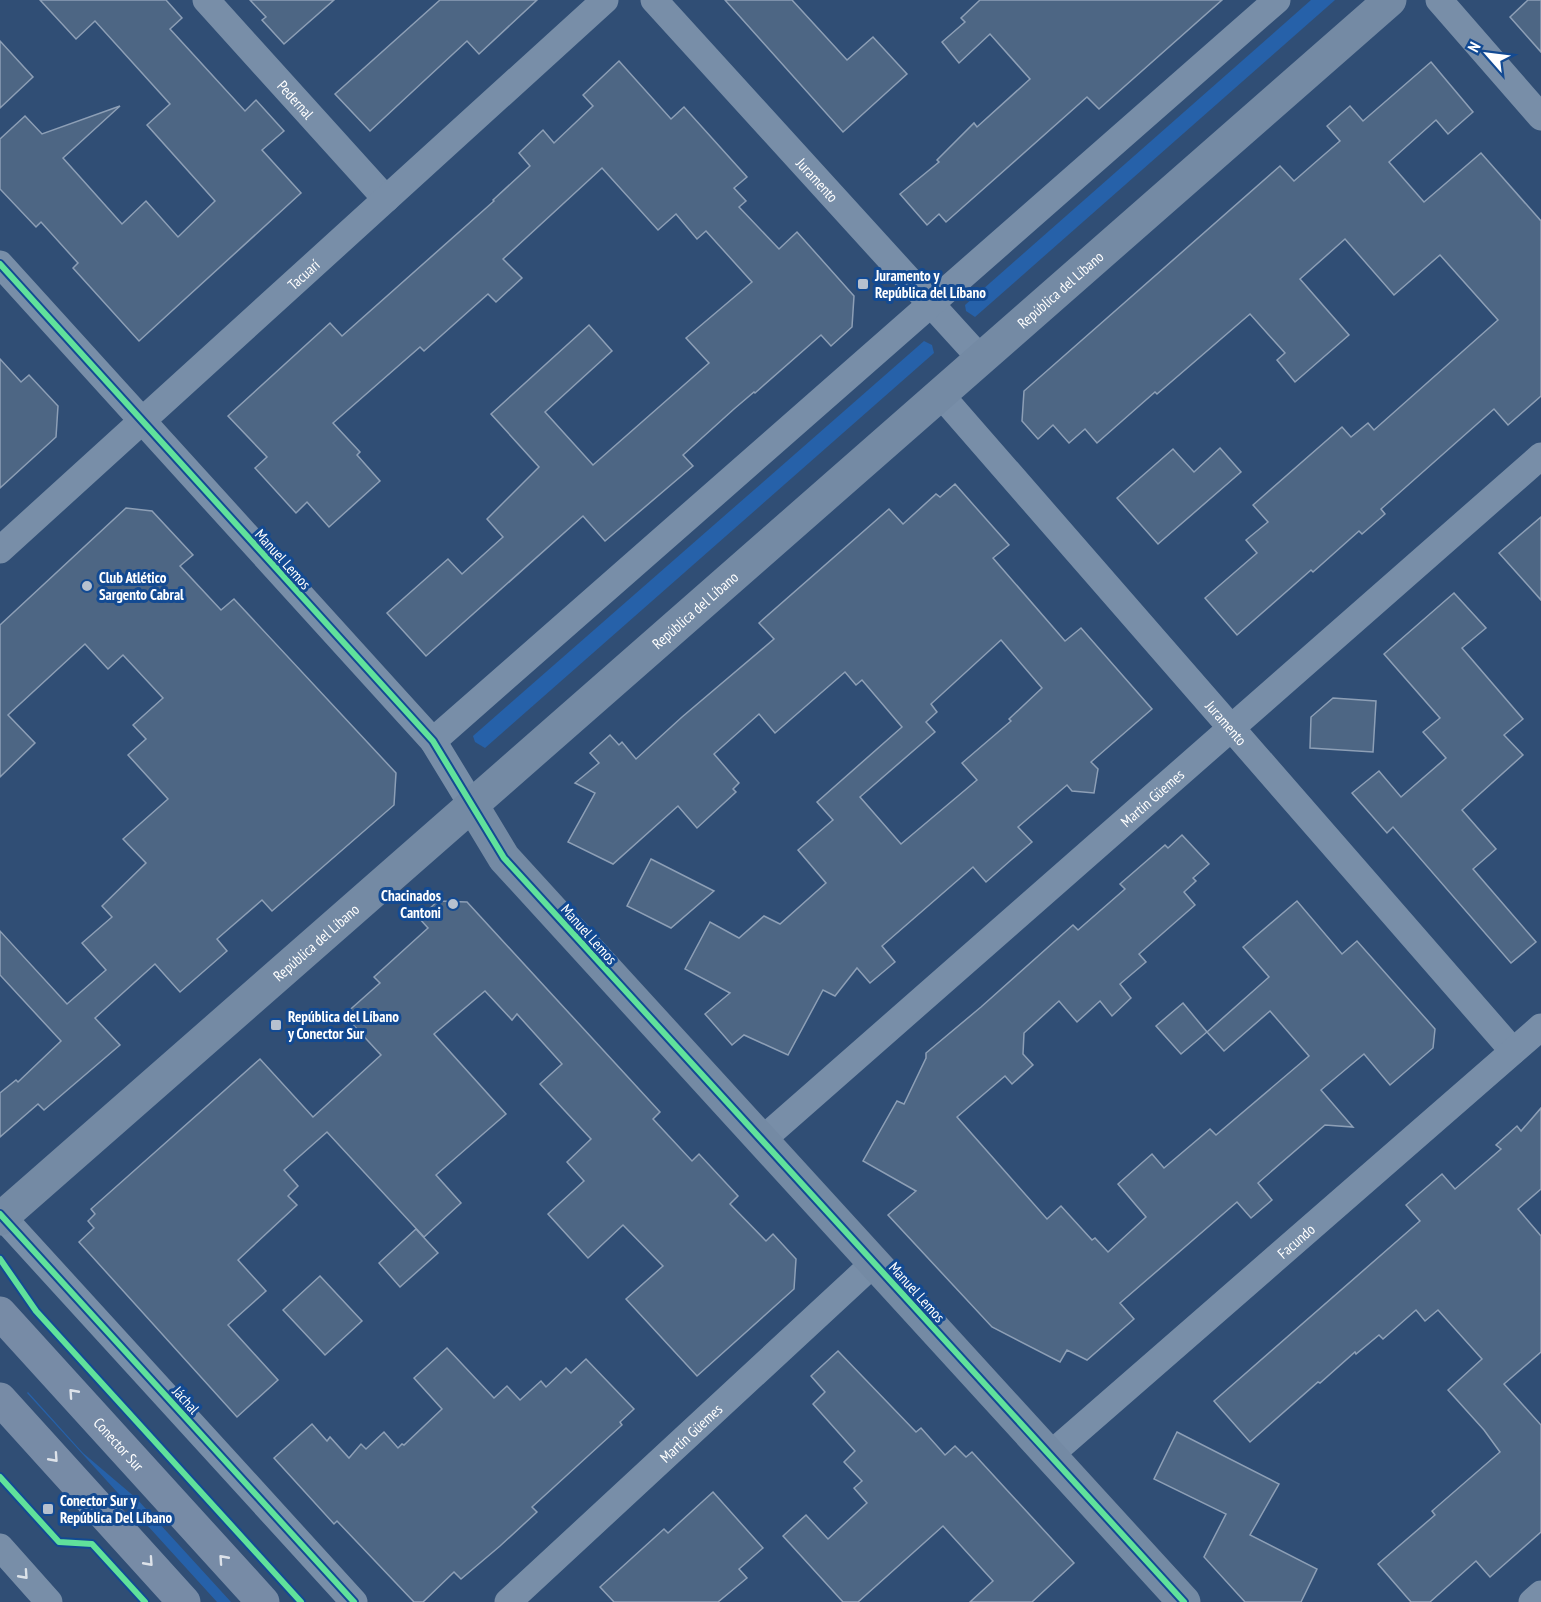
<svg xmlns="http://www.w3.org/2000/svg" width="1541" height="1602" font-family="'PT Sans Narrow',sans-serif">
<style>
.green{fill:#2661a9}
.building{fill:#4d6684;stroke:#8d9fb6;stroke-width:1.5;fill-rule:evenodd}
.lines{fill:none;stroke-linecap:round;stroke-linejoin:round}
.street{stroke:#788ea8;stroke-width:27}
.secondary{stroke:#748aa4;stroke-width:33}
.primary{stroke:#778ba6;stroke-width:33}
.cycleway-casing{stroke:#134a92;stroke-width:10}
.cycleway{stroke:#60e19b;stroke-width:6}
.oneway{stroke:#dde2e9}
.oneway2{stroke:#dde3e9}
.poi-dot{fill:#b7c1cf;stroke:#134a92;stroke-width:2}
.labels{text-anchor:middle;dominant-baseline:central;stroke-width:6;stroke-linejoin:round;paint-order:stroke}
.street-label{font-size:15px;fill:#fff;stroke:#134a92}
.poi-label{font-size:15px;font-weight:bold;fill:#fff;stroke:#134a92;text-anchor:start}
</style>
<rect width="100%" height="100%" fill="#304e75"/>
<g class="green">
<path d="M1311,0H1335L975,317L966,311L965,305Z"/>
<path d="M924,341L932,345L934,353L485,748L475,742L473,736Z"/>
<path d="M28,1392L83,1453L136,1498L231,1602H217L27,1393Z"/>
</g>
<g class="building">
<path d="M40,0H166L182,18L170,29L245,111L256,100L284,131L262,150L301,193L139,341L73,268L78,263L41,222L36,227L0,189V139L25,116L42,134L120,106L63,158L122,224L146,201L178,237L215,201L147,125L170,104L95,21L76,39Z"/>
<path d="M250,0H334L284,44L262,20L266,17Z"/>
<path d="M440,0H537L479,54L467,41L370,131L335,94Z"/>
<path d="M725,0H792L847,60L873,37L907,74L843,132Z"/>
<path d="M980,0H1222L1099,109L1087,97L946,222L939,214L927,225L900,194L939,162L937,160L974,123L977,127L1030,79L990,34L959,63L942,42L965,22L961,18Z"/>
<path d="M1528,0H1541V52L1510,17Z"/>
<path d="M0,41L33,77L0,108Z"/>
<path d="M619,61L671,119L684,107L747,177L734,188L746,201L739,207L779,249L797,232L854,296L852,327L831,346L821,335L755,393L754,392L734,409L683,455L693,466L605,541L583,516L426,656L387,613L448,559L462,574L503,537L487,519L539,467L491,414L589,325L612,351L545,412L593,465L709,363L686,338L752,282L706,231L697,239L676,214L658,230L602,168L503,259L522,278L496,302L488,294L424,351L420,347L333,423L360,452L357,455L380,481L329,527L307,502L296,513L255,468L267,457L228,416L330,323L342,336L494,201L493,200L530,166L519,153L543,130L554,143L593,106L583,95Z"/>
<path d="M1431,62L1473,112L1448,134L1436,120L1389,162L1424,202L1481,153L1541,221V396L1508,425L1494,409L1381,509L1385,514L1362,534L1359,531L1313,572L1311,570L1237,635L1205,598L1257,553L1246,540L1268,522L1253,505L1342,427L1351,437L1368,423L1374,430L1498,320L1440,255L1394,295L1345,239L1300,279L1349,335L1295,382L1277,360L1285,353L1250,314L1157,394L1155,392L1097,443L1085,429L1069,443L1053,425L1038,439L1022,421L1024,391L1280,166L1294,181L1318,160L1340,141L1327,126L1350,106L1363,121Z"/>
<path d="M0,359L21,382L29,375L58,406L56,437L0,488Z"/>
<path d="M1220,448L1241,472L1158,544L1117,498L1173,449L1194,472Z"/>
<path d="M955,484L1009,545L993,558L1065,641L1081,628L1152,709L1091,762L1098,769L1094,793L1072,791L1067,785L1018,827L1032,842L1011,860L986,882L973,867L882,946L895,962L870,983L857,968L835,996L823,990L788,1055L744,1035L732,1045L705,1014L730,993L685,969L710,922L739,938L764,916L780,924L826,883L798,850L833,820L817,802L902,727L862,680L856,685L845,672L775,733L759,714L714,754L739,783L733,789L736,792L697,828L678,806L613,864L568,842L595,793L575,783L599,763L590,753L610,735L619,745L622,742L636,759L682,717L774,639L759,623L889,509L903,524L936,494L940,497ZM1001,640L1042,688L1009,719L1011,721L962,763L977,780L901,844L860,797L935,732L926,722L937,712L931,704Z"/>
<path d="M126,508L152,511L193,555L180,566L221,610L234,599L396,773L394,805L272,911L262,900L217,939L227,951L180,992L155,964L95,1018L120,1045L44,1110L38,1104L0,1137V1093L16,1080L18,1082L61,1041L0,975V931L67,1004L106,970L82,943L112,917L102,906L146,863L123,839L168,799L128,755L146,739L133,725L163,698L123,655L108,669L85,644L8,715L35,743L0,777V625Z"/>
<path d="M1541,517V600L1499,553Z"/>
<path d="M1454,593L1486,628L1462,648L1523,719L1504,735L1523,755L1462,810L1496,849L1473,869L1536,942L1511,963L1393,827L1387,833L1352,793L1379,771L1401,797L1446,758L1423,732L1440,718L1384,654Z"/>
<path d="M1333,698L1376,701L1373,752L1310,748L1311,717Z"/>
<path d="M1182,835L1209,864L1193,878L1196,881L1184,892L1195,905L1139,954L1146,962L1120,984L1131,998L1112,1016L1100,1001L1077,1022L1059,1001L1024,1033L1023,1054L1033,1065L1012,1084L1005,1076L957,1117L1047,1219L1061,1206L1092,1240L1095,1238L1108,1252L1146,1217L1118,1184L1152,1154L1164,1168L1210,1129L1216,1135L1309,1056L1270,1011L1224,1051L1207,1032L1269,977L1243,947L1297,901L1342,954L1357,941L1435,1029L1433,1048L1390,1085L1364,1054L1321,1090L1353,1127L1325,1125L1258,1183L1272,1200L1251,1218L1237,1202L1120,1303L1134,1319L1087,1360L1067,1350L1060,1362L992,1327L888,1215L916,1191L863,1161L897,1101L904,1104L926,1058V1053L981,1007L1073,925L1078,930L1125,889L1120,884L1165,845L1168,848Z"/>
<path d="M651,859L714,891L671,928L627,906Z"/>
<path d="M438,901L467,902L660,1112L653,1119L692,1161L699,1154L738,1196L730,1204L766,1241L773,1234L796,1259L794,1289L697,1376L626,1299L663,1266L623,1225L588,1258L548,1214L584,1181L567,1162L591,1139L540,1084L562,1064L517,1014L512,1020L485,991L434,1034L506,1114L436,1175L461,1203L424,1237L327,1132L284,1170L298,1186L288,1196L297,1205L238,1260L266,1291L228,1325L278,1380L237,1417L79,1242L94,1228L88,1221L95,1214L91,1209L260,1059L313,1117L381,1055L344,1015L380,983L374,977L428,928L419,918Z"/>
<path d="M1183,1003L1207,1032L1181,1054L1156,1026Z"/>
<path d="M1541,1108V1189L1518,1209L1541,1236V1352L1504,1384L1541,1425V1532L1490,1577L1476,1561L1430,1602H1411L1378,1564L1435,1515L1432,1511L1500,1452L1484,1430L1448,1390L1482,1359L1438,1310L1425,1321L1416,1310L1383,1339L1379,1335L1356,1354L1355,1352L1320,1383L1318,1382L1250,1442L1214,1401L1420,1221L1406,1205L1442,1174L1455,1189L1501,1149L1496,1145L1517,1126L1521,1131Z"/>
<path d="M416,1229L438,1253L400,1287L379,1263Z"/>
<path d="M320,1276L362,1321L325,1355L283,1310Z"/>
<path d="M447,1348L494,1398L507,1386L520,1400L541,1381L546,1387L566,1368L571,1373L586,1359L634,1409L620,1422L622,1425L532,1507L537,1512L500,1546L461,1579L454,1572L423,1602H414L337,1521L334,1524L274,1458L312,1424L327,1441L330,1437L349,1458L361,1444L366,1449L384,1432L398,1448L402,1444L404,1445L442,1409L414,1378Z"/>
<path d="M838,1351L916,1432L921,1428L945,1455L955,1446L966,1457L972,1452L1074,1563L1032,1602H970L993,1581L943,1526L858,1602H843L783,1536L806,1515L828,1539L867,1503L854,1488L862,1481L844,1462L855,1451L813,1404L825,1392L811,1376Z"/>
<path d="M1177,1432L1279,1484L1250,1535L1317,1569L1301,1602H1245L1204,1557L1226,1514L1154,1479Z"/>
<path d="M713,1492L763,1548L739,1569L747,1578L718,1602H614L600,1587L664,1529L668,1533Z"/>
</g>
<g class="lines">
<g class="street">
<path id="s1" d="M206,0L386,199"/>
<path id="s2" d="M654,0L981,359"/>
<path d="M1439,0L1541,117"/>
<path d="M0,264L433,741L472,805"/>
<path id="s3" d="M940,394L1513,1051"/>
<path id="s4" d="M0,550L605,0"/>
<path d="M433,741L1277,0"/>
<path id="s5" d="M762,1140L1541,456"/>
<path d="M0,1214L354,1602"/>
<path id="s6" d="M1050,1455L1541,1027"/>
<path d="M0,1547L49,1602"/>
<path id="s7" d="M508,1602L874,1263"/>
<path d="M1532,1602L1541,1594"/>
</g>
<g class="secondary">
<path d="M472,805L504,858L1184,1602"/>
<path id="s8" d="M0,1219L1390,0"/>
</g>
<g class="primary">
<path id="s9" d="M0,1313L263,1602"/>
<path d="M0,1399L184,1602"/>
</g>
<g class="cycleway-casing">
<g id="cycleway">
<path d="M0,264L433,741L504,858L1184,1602"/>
<path d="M0,1214L354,1602"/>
<path d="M0,1259L36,1311L301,1602"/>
<path d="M0,1477L59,1542L92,1544L145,1602"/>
</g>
</g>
<use href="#cycleway" class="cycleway"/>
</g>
<defs><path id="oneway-chevron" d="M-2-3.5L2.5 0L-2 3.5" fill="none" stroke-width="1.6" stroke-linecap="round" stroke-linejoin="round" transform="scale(1.5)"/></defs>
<g class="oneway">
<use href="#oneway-chevron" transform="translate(73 1393) rotate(-132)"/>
<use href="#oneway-chevron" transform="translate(54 1458) rotate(48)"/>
<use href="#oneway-chevron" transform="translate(223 1559) rotate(-132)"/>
<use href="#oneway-chevron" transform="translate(149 1562) rotate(48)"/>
</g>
<use class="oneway2" href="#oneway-chevron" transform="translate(24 1575) rotate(48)"/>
<g class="poi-dot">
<rect x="857" y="278" width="12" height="12" rx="3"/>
<circle cx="87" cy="586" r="6"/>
<circle cx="453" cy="904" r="6"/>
<rect x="270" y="1019" width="12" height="12" rx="3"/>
<rect x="42" y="1503" width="12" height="12" rx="3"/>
</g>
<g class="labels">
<g class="street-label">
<text stroke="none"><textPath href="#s1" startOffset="134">Pedernal</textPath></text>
<text stroke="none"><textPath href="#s2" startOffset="243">Juramento</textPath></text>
<text stroke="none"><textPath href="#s4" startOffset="410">Tacuarí</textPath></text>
<text stroke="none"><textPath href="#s8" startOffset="1410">República del Líbano</textPath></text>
<text transform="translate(283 559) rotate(48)">Manuel Lemos</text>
<text stroke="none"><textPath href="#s8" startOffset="924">República del Líbano</textPath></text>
<text stroke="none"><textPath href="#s3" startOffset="436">Juramento</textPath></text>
<text stroke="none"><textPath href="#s5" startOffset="519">Martín Güemes</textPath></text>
<text transform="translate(589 934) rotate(48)">Manuel Lemos</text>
<text stroke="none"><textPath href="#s8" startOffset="420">República del Líbano</textPath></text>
<text stroke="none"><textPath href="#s6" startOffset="326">Facundo</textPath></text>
<text transform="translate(917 1292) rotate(48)">Manuel Lemos</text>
<text transform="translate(186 1400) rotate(48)">Jáchal</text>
<text stroke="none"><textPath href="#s7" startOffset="249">Martín Güemes</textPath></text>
<text stroke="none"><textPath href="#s9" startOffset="177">Conector Sur</textPath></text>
</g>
<g class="poi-label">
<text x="875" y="275">Juramento y<tspan x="875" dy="17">República del Líbano</tspan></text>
<text x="99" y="577">Club Atlético<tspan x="99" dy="17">Sargento Cabral</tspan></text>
<text x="441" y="895" text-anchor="end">Chacinados<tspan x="441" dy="17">Cantoni</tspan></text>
<text x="288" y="1016">República del Líbano<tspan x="288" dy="17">y Conector Sur</tspan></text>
<text x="60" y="1500">Conector Sur y<tspan x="60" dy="17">República Del Líbano</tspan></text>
</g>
</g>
<g transform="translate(1487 54) rotate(298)" stroke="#134a92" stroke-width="4.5" paint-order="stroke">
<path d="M0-4.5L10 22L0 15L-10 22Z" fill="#ffffff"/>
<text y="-9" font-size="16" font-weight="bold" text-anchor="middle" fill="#ffffff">N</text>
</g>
</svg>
